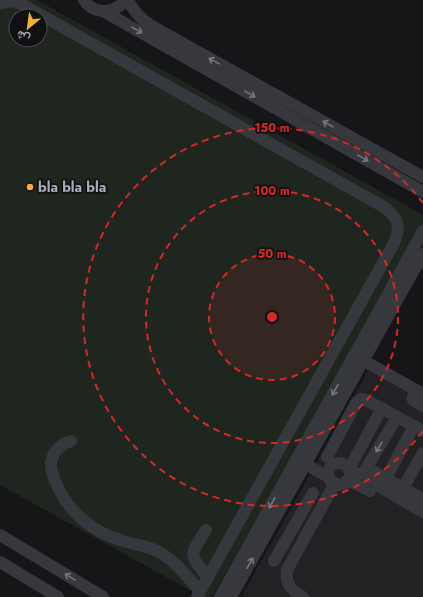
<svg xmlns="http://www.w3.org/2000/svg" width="423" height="597" font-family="Jost,Vazirmatn,sans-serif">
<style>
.built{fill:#222225}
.green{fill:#1e261f;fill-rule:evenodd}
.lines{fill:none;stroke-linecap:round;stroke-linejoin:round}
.minor{stroke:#37383d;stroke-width:12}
.oneway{stroke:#757881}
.ring{fill:none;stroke:#d62828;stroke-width:2;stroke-dasharray:7 5}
.poi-dot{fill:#f2b134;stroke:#111113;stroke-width:1.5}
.labels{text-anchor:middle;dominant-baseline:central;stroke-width:3.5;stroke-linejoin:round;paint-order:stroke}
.poi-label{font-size:14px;font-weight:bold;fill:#a8adb8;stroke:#111113;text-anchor:start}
.centre{fill:#d62828;stroke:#111113;stroke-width:2}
.ring-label{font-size:12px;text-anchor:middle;font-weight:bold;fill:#d62828;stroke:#111113;stroke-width:3.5;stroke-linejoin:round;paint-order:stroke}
</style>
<rect width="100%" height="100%" fill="#161618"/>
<path class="built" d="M369,369L423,400V597H241Z"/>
<path class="green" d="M0,0H37L423,215V228L212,597H202L0,485ZM16,16H40V40H16Z"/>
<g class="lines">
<g class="minor">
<path d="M14,0L384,207C397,217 401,225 395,241L197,597"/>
<path d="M84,0C94,15 115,14 125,0"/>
<path d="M128,0C133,11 140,18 150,25L423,177"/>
<path d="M0,3L16,1"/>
<path d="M103,11L423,192"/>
<path d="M357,357L423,394"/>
<path d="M416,391L413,397V400L423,406"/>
<path d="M382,408L349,469L423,512"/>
<path d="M71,441C61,444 53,451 51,462C50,472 55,482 60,491C72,515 94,532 120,540C133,545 148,545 161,553C176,562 188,578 200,591"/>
<path d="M327,457L356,403L361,399L366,400L423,431"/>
<path d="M299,461L329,477"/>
<circle cx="339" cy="474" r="11"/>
<path d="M367,468L423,499"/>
<path d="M361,477L397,417"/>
<path d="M386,478L414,426"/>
<path d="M345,482L354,483L370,491"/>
<path d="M399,495L423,453"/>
<path d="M206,530C190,556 187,552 208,577"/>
<path d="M0,535L103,597"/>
<path d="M274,561L313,493"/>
<path d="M0,562L58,597"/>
<path d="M220,597L423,231"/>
<path d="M231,597L423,254"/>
<path d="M303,597C292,591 285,584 287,570L335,483"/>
</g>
</g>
<defs><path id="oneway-shaft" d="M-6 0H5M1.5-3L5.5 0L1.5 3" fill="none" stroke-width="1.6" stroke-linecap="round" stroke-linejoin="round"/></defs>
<g class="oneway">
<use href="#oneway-shaft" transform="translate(137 30) rotate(29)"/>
<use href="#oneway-shaft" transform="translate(214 61) rotate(-151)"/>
<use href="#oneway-shaft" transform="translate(250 94) rotate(29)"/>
<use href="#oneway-shaft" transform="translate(328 124) rotate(-151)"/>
<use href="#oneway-shaft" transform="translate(363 158) rotate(29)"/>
<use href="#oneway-shaft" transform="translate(335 390) rotate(119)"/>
<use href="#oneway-shaft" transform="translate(379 447) rotate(121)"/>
<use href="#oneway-shaft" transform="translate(272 503) rotate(119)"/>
<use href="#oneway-shaft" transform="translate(250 563) rotate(-61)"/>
<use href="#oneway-shaft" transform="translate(70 577) rotate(-149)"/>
</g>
<circle cx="272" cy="317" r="63" fill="#d62828" fill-opacity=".12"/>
<g class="ring">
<circle cx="272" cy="317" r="63"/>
<circle cx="272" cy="317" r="126"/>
<path d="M423 431A189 189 0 1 1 423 203"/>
</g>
<circle class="poi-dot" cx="30" cy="187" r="4"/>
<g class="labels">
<g class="poi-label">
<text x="38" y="187">bla bla bla</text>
</g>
</g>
<circle cx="272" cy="317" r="6" class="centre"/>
<g class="ring-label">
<text x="272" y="132">150 m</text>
<text x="272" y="195">100 m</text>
<text x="272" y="258">50 m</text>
</g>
<g transform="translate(28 28) rotate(209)"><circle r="19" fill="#111113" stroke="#4d4f55"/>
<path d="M0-3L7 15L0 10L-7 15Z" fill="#f2b134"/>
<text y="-6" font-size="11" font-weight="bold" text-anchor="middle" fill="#a8adb8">ش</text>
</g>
</svg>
